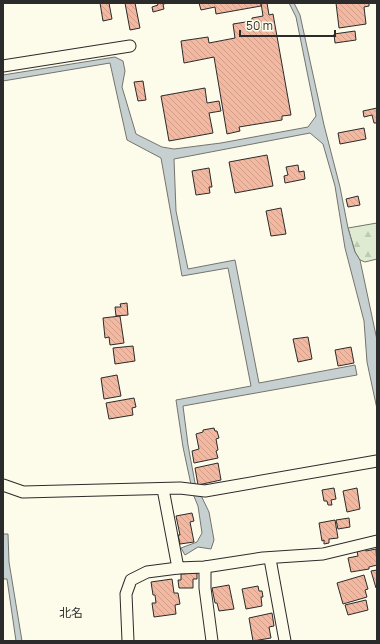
<svg xmlns="http://www.w3.org/2000/svg" width="380" height="644" font-family="Manrope,'Noto Sans JP',sans-serif">
<style>
.forest{fill:url(#forest-firs);stroke:#74746e}
.water{fill:#c7d0d0;stroke:#74746e}
.building{fill:url(#building-back-hatch);stroke:#2b2b2b}
.lines{fill:none;stroke-linecap:round;stroke-linejoin:round}
.minor-casing{stroke:#2b2b2b;stroke-width:13}
.minor{stroke:#fdfbea;stroke-width:11}
.labels{text-anchor:middle;dominant-baseline:central;stroke-width:3;stroke-linejoin:round;paint-order:stroke}
.neighbourhood-label{font-size:12px;fill:#2b2b2b;stroke:#fdfbea}
</style>
<defs>
<pattern id="forest-firs" width="22" height="20" patternUnits="userSpaceOnUse"><rect width="22" height="20" fill="#deebd1"/><path d="M5 1l3.5 6h-7zM16 11l3.5 6h-7z" fill="#bfcab4"/></pattern>
<pattern id="building-back-hatch" width="6" height="6" patternUnits="userSpaceOnUse"><rect width="6" height="6" fill="#f2b8a0"/><path d="M-1 5l2 2M0 0l6 6M5-1l2 2" fill="none" stroke="#d09e8a"/></pattern>
</defs>
<rect width="100%" height="100%" fill="#fdfbea"/>
<path class="forest" d="M377,223V259L365,262L360,260L355,252L348,228Z"/>
<g class="water">
<path d="M289,3H294L300,15L324,125L340,187L348,228L355,252L360,260L377,340V409L367,362L364,321L345,248L335,186L323,144L310,133L174,159L176,211L188,269L235,260L259,383L355,365L357,375L183,406L188,445L195,483L209,512L214,540L211,549L198,547L185,555L181,548L197,542L202,533L198,506L193,494L183,447L176,400L251,386L228,268L182,276L161,158L127,140L110,63L3,81V75L115,57L123,61L125,71L122,87L136,134L162,147L174,149L221,143L308,127L316,116L296,17Z"/>
<path d="M3,534H8L9,562L22,641H16L7,579H3Z"/>
</g>
<g class="building">
<path d="M100,3H109L112,19L103,21Z"/>
<path d="M125,3H135L140,28L130,30Z"/>
<path d="M157,3H169L163,4L164,9L153,12L152,7L158,5Z"/>
<path d="M199,3H261V6L216,14L215,7L201,10Z"/>
<path d="M261,3H267L269,15L273,14L291,115L282,116V120L239,127L240,131L227,134L214,57L184,63L181,41L208,37L209,43L235,38L233,24L252,21V18L263,16Z"/>
<path d="M336,3H369V6L364,7L366,24L339,28Z"/>
<path d="M355,31L356,40L335,43L334,34Z"/>
<path d="M143,81L146,100L138,101L134,82Z"/>
<path d="M205,88L207,103L219,101L221,111L209,113L213,133L169,141L161,96Z"/>
<path d="M377,108V123H374L372,115L364,117L363,111Z"/>
<path d="M364,128L366,139L340,144L338,133Z"/>
<path d="M267,155L273,186L235,193L229,162Z"/>
<path d="M298,165L299,172L304,171L305,179L285,183L284,176L288,175L286,167Z"/>
<path d="M209,168L212,187H209L210,193L196,195L192,171Z"/>
<path d="M358,196L360,205L348,207L346,199Z"/>
<path d="M281,208L286,234L271,236L266,211Z"/>
<path d="M127,303L128,315L116,316L115,307H121L120,304Z"/>
<path d="M120,316L124,343L110,345L109,337L105,338L103,318Z"/>
<path d="M308,337L312,359L298,362L293,339Z"/>
<path d="M133,346L135,361L115,364L113,348Z"/>
<path d="M351,347L354,363L338,366L335,350Z"/>
<path d="M117,375L121,396L104,399L101,378Z"/>
<path d="M134,398L136,407L132,408L133,415L109,419L106,403Z"/>
<path d="M214,428L215,431H217L219,438L216,439L218,450L216,451L218,458L194,463L192,451L199,449L196,434L203,432V430Z"/>
<path d="M218,463L221,480L198,485L195,468Z"/>
<path d="M334,488L336,499L331,500L332,505H328L327,501H324L322,490Z"/>
<path d="M357,488L360,509L347,512L343,491Z"/>
<path d="M192,513L194,521L190,522L194,542L180,544L178,535H180L176,516Z"/>
<path d="M349,518L350,527L338,529L336,520Z"/>
<path d="M335,520L338,538L329,539V543L324,544V540L322,541L319,523Z"/>
<path d="M365,549L366,551L376,549L377,565L369,567V569L351,572L348,558L358,556L357,551Z"/>
<path d="M377,570V588H376L371,571Z"/>
<path d="M197,573V579H193V588H179L178,580H181V574Z"/>
<path d="M364,575L368,589L365,590L367,597L343,604L337,583Z"/>
<path d="M172,579L174,593H178L180,604L175,605L176,614L154,617L152,603H156L155,595H153L151,582Z"/>
<path d="M229,585L234,609L219,611L217,603H215L212,588Z"/>
<path d="M258,586L259,591H262L263,597H261L262,606L246,609L242,589Z"/>
<path d="M366,600L368,610L348,615L345,605Z"/>
<path d="M272,613L274,626L269,627L271,638L253,641L249,618Z"/>
</g>
<g class="lines">
<g class="minor-casing">
<g id="minor">
<path d="M3,66L130,46"/>
<path d="M3,485L23,492L180,488L205,491L377,461"/>
<path d="M163,489L178,568L205,567L263,558L323,554L377,541"/>
<path d="M270,559L285,641"/>
<path d="M205,567V588L212,641"/>
<path d="M128,641L126,594L131,580L147,572L178,568"/>
</g>
</g>
<use href="#minor" class="minor"/>
</g>
<g class="labels">
<g class="neighbourhood-label">
<text x="71" y="612">北名</text>
</g>
</g>
<rect width="380" height="644" fill="none" stroke="#2b2b2b" stroke-width="8"/>
<path d="M240 30v6h95v-6" fill="none" stroke="#2b2b2b" stroke-width="2"/>
<text x="246" y="30" font-size="12" fill="#2b2b2b" stroke="#fdfbea" stroke-width="3" paint-order="stroke">50 m</text>
</svg>
